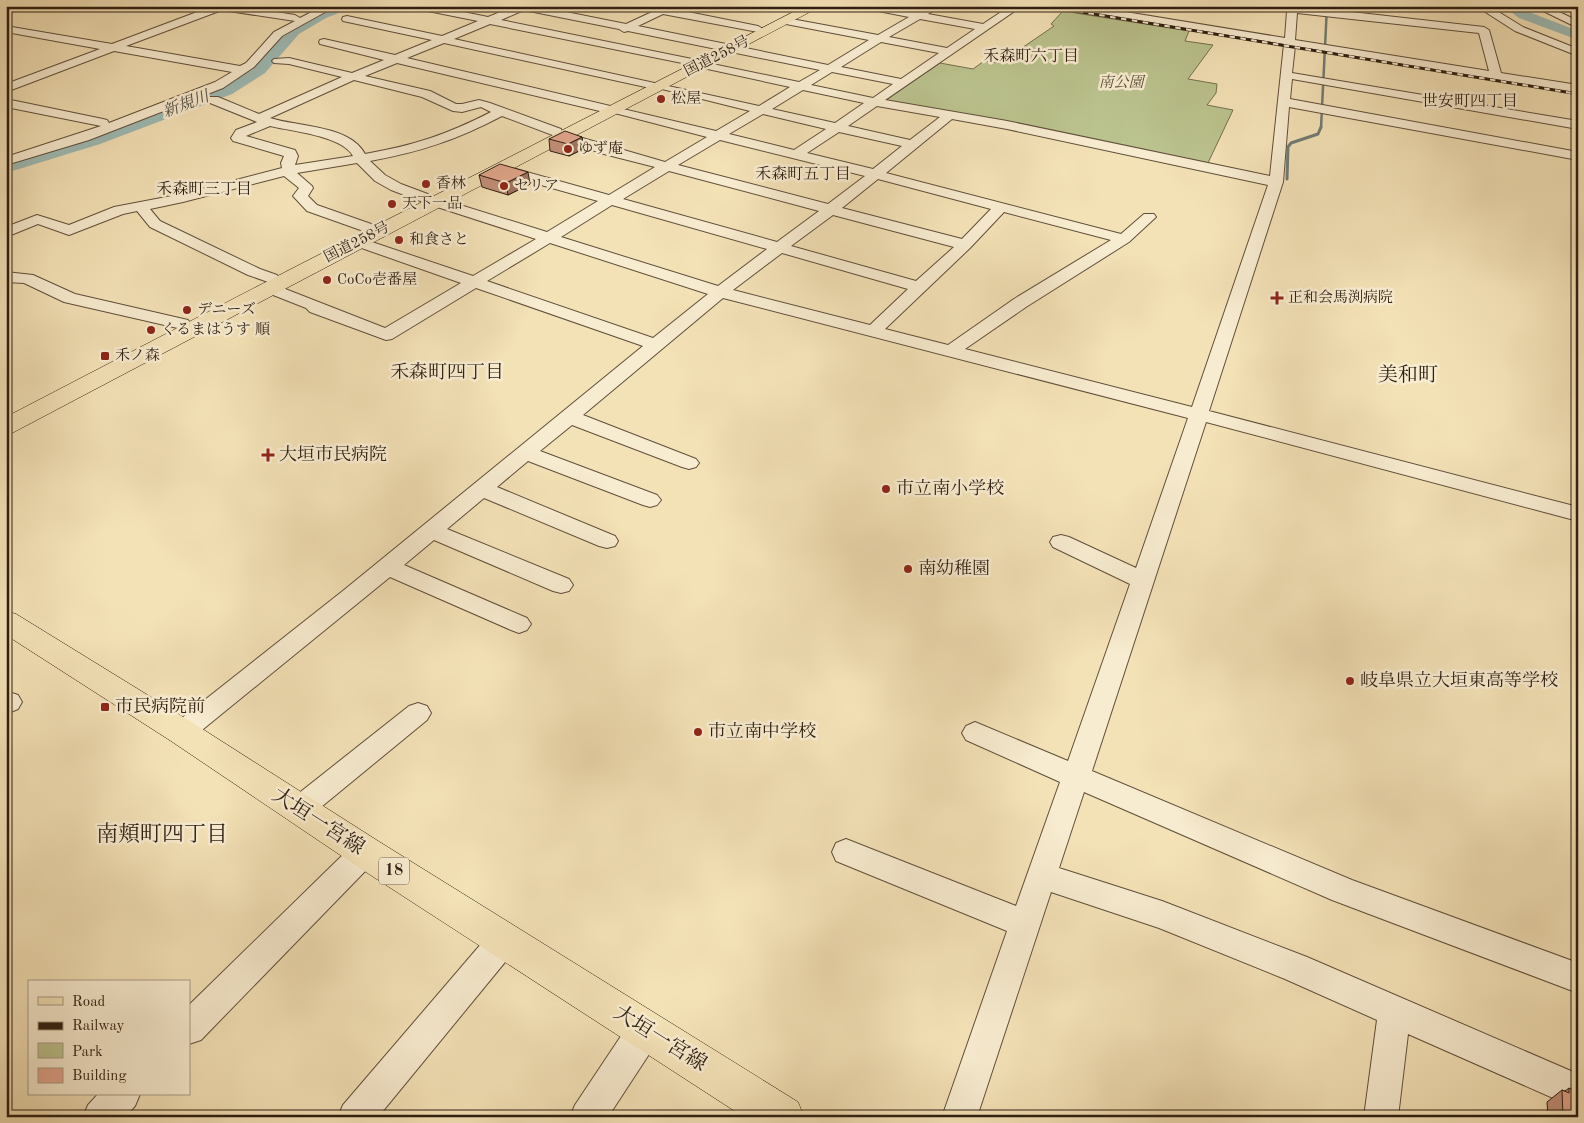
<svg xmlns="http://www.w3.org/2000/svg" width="1584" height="1123" font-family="'Old Standard TT','Noto Serif JP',serif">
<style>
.green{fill:#bbc38e;stroke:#747050}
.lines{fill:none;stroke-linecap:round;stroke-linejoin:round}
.stream-far1{stroke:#717d74;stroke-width:2.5}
.stream{stroke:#717d74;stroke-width:3}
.river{fill:#9ebcb6;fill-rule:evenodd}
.minor-casing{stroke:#604f3a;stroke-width:2}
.major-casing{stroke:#2e1e11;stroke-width:1}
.highway-casing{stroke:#2e1e11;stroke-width:1}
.minor{fill:#f8ecd0;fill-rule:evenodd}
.major{fill:#f4e2b7;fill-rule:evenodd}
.highway{fill:#f4e2b7;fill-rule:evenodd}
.rail-casing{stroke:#2e1e11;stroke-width:3}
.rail{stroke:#f8ecd0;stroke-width:2;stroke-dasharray:5.5;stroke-linecap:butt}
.wall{fill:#c3907a;stroke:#2e1e11}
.shaded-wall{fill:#9f7563;stroke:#2e1e11}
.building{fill:#e3a78e;stroke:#2e1e11}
.poi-dot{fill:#8f2418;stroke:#f8ecd0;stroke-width:2}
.labels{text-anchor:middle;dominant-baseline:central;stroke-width:5;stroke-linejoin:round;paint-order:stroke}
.far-street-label{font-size:15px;fill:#2e1e11;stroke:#f8ecd0}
.far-park-label{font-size:15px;font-style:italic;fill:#585036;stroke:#f8ecd0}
.far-poi-label{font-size:15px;fill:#2e1e11;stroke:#f8ecd0;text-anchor:start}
.far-neighbourhood-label{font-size:16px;fill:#2e1e11;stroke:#f8ecd0}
.far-water-label{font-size:16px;font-style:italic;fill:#504d43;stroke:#f8ecd0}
.shield{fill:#f8ecd0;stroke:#6b5c4a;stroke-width:1}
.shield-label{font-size:16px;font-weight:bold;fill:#2e1e11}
.poi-label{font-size:18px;fill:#2e1e11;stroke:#f8ecd0;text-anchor:start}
.neighbourhood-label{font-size:19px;fill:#2e1e11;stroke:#f8ecd0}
.quarter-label{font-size:20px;fill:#2e1e11;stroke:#f8ecd0}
.near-street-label{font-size:21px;fill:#2e1e11;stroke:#f8ecd0}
.near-neighbourhood-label{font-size:22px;fill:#2e1e11;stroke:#f8ecd0}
</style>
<rect width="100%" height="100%" fill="#f4e2b7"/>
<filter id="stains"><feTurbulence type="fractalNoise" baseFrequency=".004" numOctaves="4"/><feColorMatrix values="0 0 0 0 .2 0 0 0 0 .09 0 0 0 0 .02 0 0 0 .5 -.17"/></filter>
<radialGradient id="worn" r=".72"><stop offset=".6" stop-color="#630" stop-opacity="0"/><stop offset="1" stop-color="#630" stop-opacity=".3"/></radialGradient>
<path class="green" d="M1063,11L1189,31L1185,41L1213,45L1188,79L1217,84L1216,93L1207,105L1233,110L1207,165L885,101L940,63L973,69L984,61L1000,63L1054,26L1051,24Z"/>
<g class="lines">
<path class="stream-far1" d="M1321,128L1327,6"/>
<path class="stream" d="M1287,179L1288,147L1291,143L1318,134L1321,127"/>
<g class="river">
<path d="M331,6H351L349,9L326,18L299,34L265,73L232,94L100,144L6,173V161L88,136L220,86L253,67L289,28L316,12Z"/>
<path d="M1503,6H1520L1529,12L1578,31V40L1519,18Z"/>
</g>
<g class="minor-casing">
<g id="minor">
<path d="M11,6H27L6,14V8Z"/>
<path d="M213,6H239L295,15L300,18L323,6H336L282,36L254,67L223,88L89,140L6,165V157L101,126L6,107V99L103,119L107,120L109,123L215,82L232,72L114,51L6,92V84L100,49L6,32V26L112,44ZM222,10L295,21L274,32L246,63L240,66L126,46Z"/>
<path d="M413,6H434L488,17L515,6H536L626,24L652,12L645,10V6L663,7L758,26L763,29L758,32L663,14L638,26L828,65L869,40L786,24L781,21L782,19L786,18L878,35L909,17L868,9L863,6H886L917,12L926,6H939L928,14L983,24L1010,6H1022L885,100L1007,121L1270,176L1284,44L1069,9L1064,6H1089L1285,38L1287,11L1265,9L1260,6H1298L1484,27L1489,30L1501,73L1578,85V93L1295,46L1292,73L1578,121V129L1292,79L1290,99L1578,152V160L1289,107L1283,182L1209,411L1578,507V521L1206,422L1092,771L1352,880L1578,963V993L1332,900L1084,792L1059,868L1162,901L1307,957L1578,1074V1109L1408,1034L1398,1117H1364L1377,1020L1285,979L1159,928L1051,892L977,1117H942L1007,931L836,861L832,852L836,843L846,839L1016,906L1060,782L966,740L962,733L966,726L975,722L1068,761L1130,584L1053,547L1050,542L1053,537L1061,535L1069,537L1136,568L1188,418L723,298L583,415L696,459L699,463L696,467L689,469L682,467L572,425L540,451L657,495L661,500L657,505L650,507L643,505L528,461L497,487L615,536L618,541L615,546L607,548L599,546L484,498L447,529L569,579L573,585L569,591L561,593L553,591L434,540L404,565L527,618L531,624L527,630L519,633L511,630L390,577L191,739L182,742L173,739L169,732L173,725L344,590L643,346L476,288L392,339L386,340L310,312L306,308L263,291L261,288L263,285H275L385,328L461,283L353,245L350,242L353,239H363L473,276L536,239L431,205L391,190L375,181L357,163L297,173L312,186L313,188L308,196L317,205L374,225L377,228L374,231L369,233L307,211L293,196L299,188L284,176L183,202L150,209L160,221L260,269L277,275L279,278L277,281L271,283L248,275L150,227L137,211L123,214L69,235L38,224L6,237V227L37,215L69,225L114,207L182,194L282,168L281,163L284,156L233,141L231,138L236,130L257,122L210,103L208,100L210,97H218L259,114L342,77L289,64L274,63L272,61L274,59L289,58L352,73L384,60L320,44L319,42L320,40L324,39L395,55L432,40L343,21L342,19L343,17L347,16L442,36L478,21L418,9ZM524,10L619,29L624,32L628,31L820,70L799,82L703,62L697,65L703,68L790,87L759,106L454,39L490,24L692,65L698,62L692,59L501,20ZM1297,13L1479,33L1489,71L1295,40ZM920,19L975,29L947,48L889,37ZM881,42L939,53L901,79L841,67ZM444,43L650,88L654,87L750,111L716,131L407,58ZM397,63L604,112L607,111L707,137L665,162L562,132L561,129L490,103L479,100L462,104H456L430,91L365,76ZM832,72L893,84L873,98L811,85ZM354,80L422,97L453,111L462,112L481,107L491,112C446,135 415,145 365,154C350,125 298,127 270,118ZM803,90L864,103L835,123L772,109ZM877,106L940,117L910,140L848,126ZM763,114L826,129L794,150L729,134ZM502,116L600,153L655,167L609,195L505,166H495L493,169L495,172L598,201L547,232L441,199L401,184L385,175L370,161C420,152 456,140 502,116ZM952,119L1007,129L1268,185L1192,407L965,349L1026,307L1129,242L1156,217L1154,214H1144L1121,234L886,173ZM270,126C291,131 343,136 353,156L295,165L298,156L295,150L246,136ZM839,132L902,146L873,169L807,153ZM720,140L865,176L828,204L678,165ZM669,171L819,211L777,242L623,199ZM878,179L991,209L962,239L842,208ZM612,205L767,249L718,286L561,237ZM1004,212L1111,240L1014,299L948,345L885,329L970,248ZM833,215L954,247L916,281L791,246ZM550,243L708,294L653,338L487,281ZM782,253L908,289L870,325L733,290Z"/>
<path d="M1476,6H1489L1523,27L1578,49V56L1515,31Z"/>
<path d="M1533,6H1547L1578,21V28Z"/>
<path d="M6,272L33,275L75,294L188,320L191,324L188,328L182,329L64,302L24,283L6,282Z"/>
<path d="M9,692L18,695L22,702L18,709L6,714V693Z"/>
<path d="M418,703L427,706L431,713L427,720L309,817L299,821L289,817L285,809L289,801L409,706Z"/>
<path d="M365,839L375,843L379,852L375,861L201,1040L189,1044V1005L355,843Z"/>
<path d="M504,925L515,930L519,940L515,950L378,1117H338L343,1105L493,930Z"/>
<path d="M645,1014L657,1018L661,1030L657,1042L608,1117H570L575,1105L633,1018Z"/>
<path d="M98,1094H140L135,1106L125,1117H83L88,1105Z"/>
</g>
</g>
<g class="major-casing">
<path id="major" d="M6,611L16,614L193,723L378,841L798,1102L804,1117H744L352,863L171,741L6,635Z"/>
</g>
<g class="highway-casing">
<path id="highway" d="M805,6H821L14,432L6,434V417L262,284Z"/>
</g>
<use href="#minor" class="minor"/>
<use href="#major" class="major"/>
<use href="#highway" class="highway"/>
<g class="rail-casing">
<path id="rail" d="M1045,6L1578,94"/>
</g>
<use href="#rail" class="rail"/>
</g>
<g class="wall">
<path d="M582,137L583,149L569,156L550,151L549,139Z"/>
<path d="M479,175L530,184L508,195L482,187Z"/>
<path d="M1569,1088L1578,1117H1548L1547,1102L1562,1090L1565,1091Z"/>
</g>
<g class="shaded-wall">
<path d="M582,137L583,149L569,156L568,144Z"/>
<path d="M528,172L530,184L508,195L506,183Z"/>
</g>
<g class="building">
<path d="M565,131L582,137L568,144L549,139Z"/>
<path d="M500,164L528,172L506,183L479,175Z"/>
<path d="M1569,1088L1578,1092V1117H1563L1562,1090L1569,1093Z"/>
</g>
<g class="poi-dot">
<circle cx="661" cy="99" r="5"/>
<circle cx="568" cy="149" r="5"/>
<circle cx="426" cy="184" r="5"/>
<circle cx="504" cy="186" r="5"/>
<circle cx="392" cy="204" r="5"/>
<circle cx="399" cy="240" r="5"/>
<circle cx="327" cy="280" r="5"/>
<path d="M1274.5 290.5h5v5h5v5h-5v5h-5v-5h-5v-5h5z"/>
<circle cx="187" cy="310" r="5"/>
<circle cx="151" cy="330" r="5"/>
<rect x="100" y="351" width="10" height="10" rx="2.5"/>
<path d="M265.5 447.5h5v5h5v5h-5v5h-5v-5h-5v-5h5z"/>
<circle cx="886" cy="489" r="5"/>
<circle cx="908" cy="569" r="5"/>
<circle cx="1350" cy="681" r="5"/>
<rect x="100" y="702" width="10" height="10" rx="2.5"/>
<circle cx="698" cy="732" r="5"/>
</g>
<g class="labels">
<g class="far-street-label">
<text transform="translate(717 57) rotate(-27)">国道258号</text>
<text transform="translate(357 243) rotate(-27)">国道258号</text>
</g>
<g class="far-park-label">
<text x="1121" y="83">南公園</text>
</g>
<g class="far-poi-label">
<text x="671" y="99">松屋</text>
<text x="578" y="149">ゆず庵</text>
<text x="436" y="184">香林</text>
<text x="514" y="186">セリア</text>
<text x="402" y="204">天下一品</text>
<text x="409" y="240">和食さと</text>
<text x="337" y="280">CoCo壱番屋</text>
<text x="1288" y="298">正和会馬渕病院</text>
<text x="197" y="310">デニーズ</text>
<text x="161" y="330">くるまはうす 順</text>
<text x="115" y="356">禾ノ森</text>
</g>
<g class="far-neighbourhood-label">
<text x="1031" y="57">禾森町六丁目</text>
<text x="1470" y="102">世安町四丁目</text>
<text x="803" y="175">禾森町五丁目</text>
<text x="204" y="190">禾森町三丁目</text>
</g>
<g class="far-water-label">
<text transform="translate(186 105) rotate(-21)">新規川</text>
</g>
<rect class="shield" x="379" y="857.5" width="30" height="27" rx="4"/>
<g class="shield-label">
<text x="394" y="871">18</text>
</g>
<g class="poi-label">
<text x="279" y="455">大垣市民病院</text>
<text x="896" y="489">市立南小学校</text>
<text x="918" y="569">南幼稚園</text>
<text x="1360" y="681">岐阜県立大垣東高等学校</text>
<text x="115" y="707">市民病院前</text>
<text x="708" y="732">市立南中学校</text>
</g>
<g class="neighbourhood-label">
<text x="447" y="373">禾森町四丁目</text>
</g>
<g class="quarter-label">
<text x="1408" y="376">美和町</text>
</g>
<g class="near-street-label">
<text transform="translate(318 822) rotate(33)">大垣一宮線</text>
<text transform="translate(660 1039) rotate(32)">大垣一宮線</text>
</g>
<g class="near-neighbourhood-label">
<text x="162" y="835">南頬町四丁目</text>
</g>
</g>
<rect width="1584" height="1123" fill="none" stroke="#f4e2b7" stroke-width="25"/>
<rect x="8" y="8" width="1569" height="1108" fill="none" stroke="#2e1e11" stroke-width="2.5"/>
<rect x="12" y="12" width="1559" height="1098" fill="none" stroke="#2e1e11"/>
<rect x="28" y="980" width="162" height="115" fill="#f8ecd0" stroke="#a79a84"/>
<rect x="38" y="997" width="25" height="8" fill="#f4e2b7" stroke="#a79a84"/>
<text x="72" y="1006" font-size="15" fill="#2e1e11">Road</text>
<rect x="38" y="1022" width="25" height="8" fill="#2e1e11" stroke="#a79a84"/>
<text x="72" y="1030" font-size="15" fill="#2e1e11">Railway</text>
<rect x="38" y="1043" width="25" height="15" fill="#bbc38e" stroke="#a79a84"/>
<text x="72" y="1056" font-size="15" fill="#2e1e11">Park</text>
<rect x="38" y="1068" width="25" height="15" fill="#e3a78e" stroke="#a79a84"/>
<text x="72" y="1080" font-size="15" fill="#2e1e11">Building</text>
<rect width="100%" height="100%" filter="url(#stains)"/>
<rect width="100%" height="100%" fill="url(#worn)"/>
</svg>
